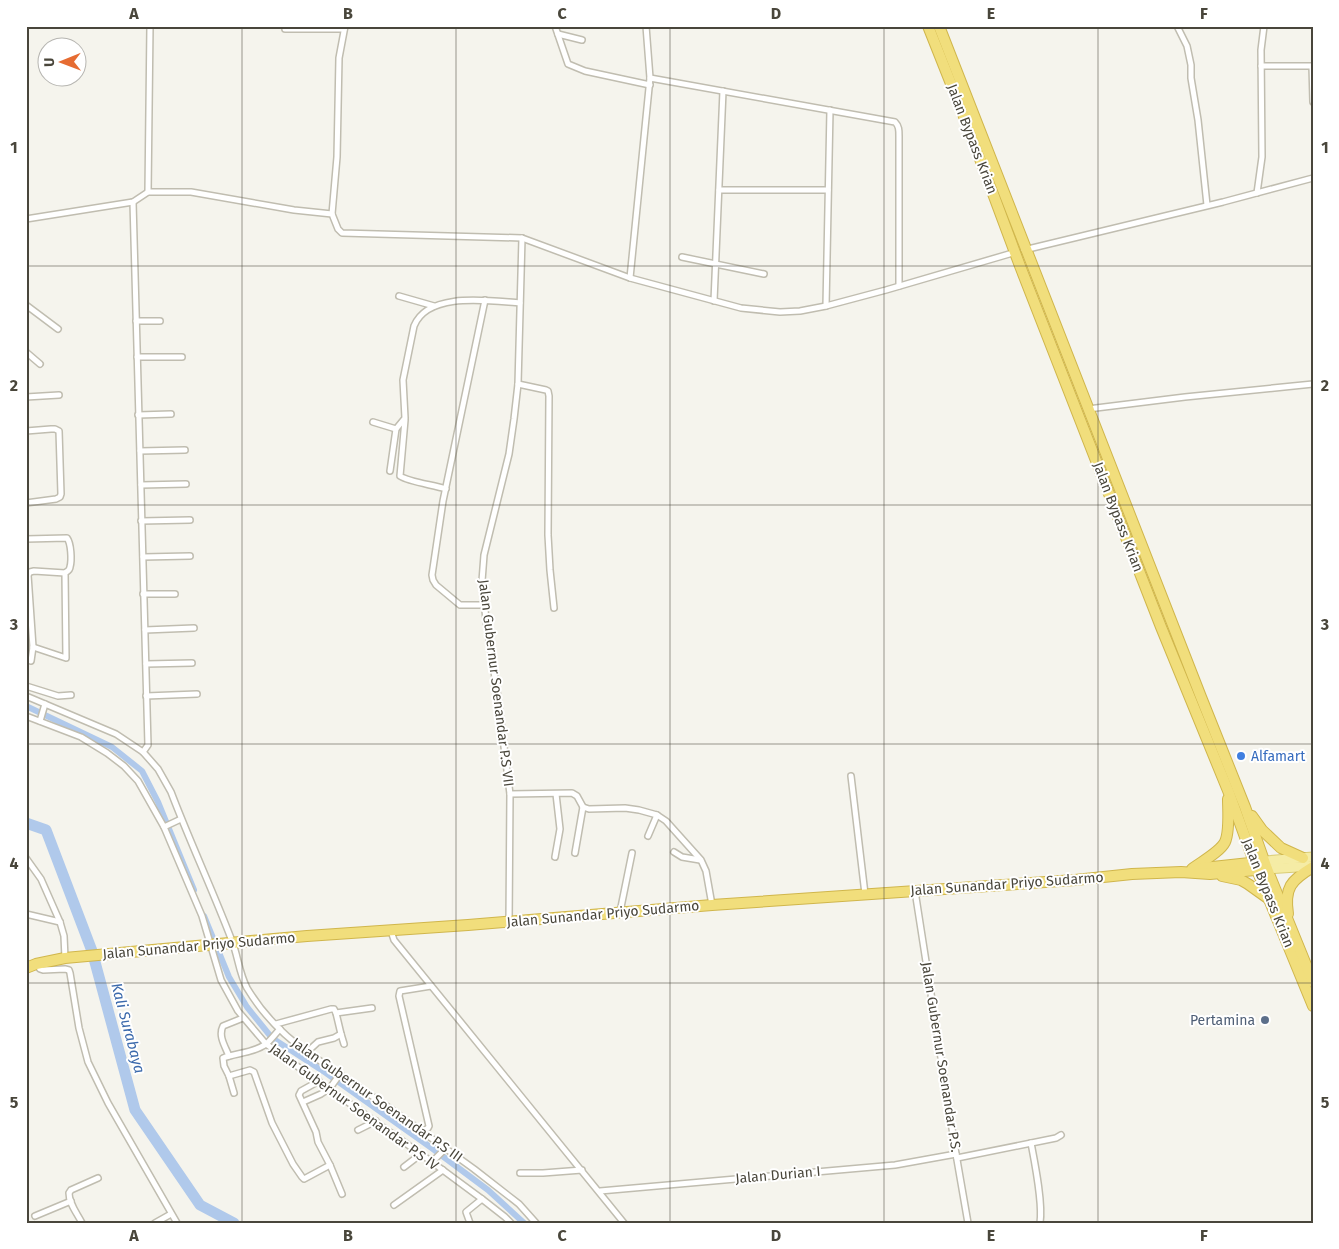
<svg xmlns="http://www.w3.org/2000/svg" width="1339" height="1249" font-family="'Fira Sans',sans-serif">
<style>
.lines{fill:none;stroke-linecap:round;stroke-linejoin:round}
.canal{stroke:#b0c9eb;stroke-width:6}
.river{stroke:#b0c9eb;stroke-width:11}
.street-casing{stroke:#c0bdb0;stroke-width:8}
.primary-casing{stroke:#dacd76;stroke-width:11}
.highway-casing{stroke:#d0b64c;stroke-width:12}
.street{stroke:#fff;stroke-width:5}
.primary{stroke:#f5eca5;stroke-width:9}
.highway{stroke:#f1de7c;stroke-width:10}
.grid{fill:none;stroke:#49463b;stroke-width:1;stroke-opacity:0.55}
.shop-dot{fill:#3f7fe0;stroke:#fff;stroke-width:2}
.service-dot{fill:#5c6f8a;stroke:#fff;stroke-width:2}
.labels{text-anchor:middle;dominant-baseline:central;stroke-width:4;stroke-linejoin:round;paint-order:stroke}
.street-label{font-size:14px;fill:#49463b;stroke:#fff}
.shop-label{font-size:14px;fill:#366cbe;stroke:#fff;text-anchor:start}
.service-label{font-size:14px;fill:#4e5e75;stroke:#fff;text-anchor:end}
.water-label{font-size:15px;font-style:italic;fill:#3c6aac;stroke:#fff}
.neatline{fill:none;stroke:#49463b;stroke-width:2}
.grid-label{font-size:16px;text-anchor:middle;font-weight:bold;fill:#49463b}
</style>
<rect width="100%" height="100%" fill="#f5f4ed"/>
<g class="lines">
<g class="canal">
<path d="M26,706L112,747L142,771L158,802L194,890"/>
<path d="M204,916L229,977L247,1007L272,1038L326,1073L433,1149L488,1190L524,1223"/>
</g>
<path class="river" d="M26,823L46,830L92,951L135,1110L200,1205L234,1223"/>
<g class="street-casing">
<g id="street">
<path d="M555,26L568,64L585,71L650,85"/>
<path d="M1177,26L1187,46L1191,65V78L1198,120L1207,205"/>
<path d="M285,29H344"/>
<path d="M558,34L582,40"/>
<path d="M1261,66H1313"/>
<path d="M1312,66L1313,102"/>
<path d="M650,78L895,122C899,126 899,130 899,136V286"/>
<path d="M719,190H828"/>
<path d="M148,192L150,26"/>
<path d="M1257,193L1262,157L1261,50L1264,26"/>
<path d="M133,202L148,745L143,752"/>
<path d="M332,214L337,157L339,58L345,26"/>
<path d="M26,219L133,202L148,192H191L294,210L332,214L338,229L342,233L522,238L630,278L741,308L780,312L800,311L826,306L886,290L1016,252"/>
<path d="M1024,250L1223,202L1313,178"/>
<path d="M682,257L764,274"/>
<path d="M630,278L650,78L646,26"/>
<path d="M399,296L434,306"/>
<path d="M714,301L723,91"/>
<path d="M26,305L58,329"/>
<path d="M826,306L830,110"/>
<path d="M136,321H160"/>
<path d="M26,352L40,364"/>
<path d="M137,357H182"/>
<path d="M518,384L546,390L548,391L549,396L548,535L550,570L554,608"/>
<path d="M26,397L59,395"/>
<path d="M1088,409L1185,397L1313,384"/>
<path d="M138,415L171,414"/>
<path d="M405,420L400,476C409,482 434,485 446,489"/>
<path d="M373,422L396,429"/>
<path d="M26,431L51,429H55L59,431L61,494L60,497L56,499L26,503"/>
<path d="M140,451L185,450"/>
<path d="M390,471L396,429L405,418L403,380L414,326C428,291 490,301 520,303"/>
<path d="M141,485L186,484"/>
<path d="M141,521L190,520"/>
<path d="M26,539L67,538C71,543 72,560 70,567C70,570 68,571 65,573L66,658L33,647"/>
<path d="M143,557L190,556"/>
<path d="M143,594H175"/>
<path d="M484,605H460L436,585L433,580L432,575L443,501L485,300"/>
<path d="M145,630L194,628"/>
<path d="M31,661L33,647L28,575L30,572L34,571L65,573"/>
<path d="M146,664L192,663"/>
<path d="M26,686L58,696L71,695"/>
<path d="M26,696L116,734L143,752L158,769L171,792C190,842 213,891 232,941C238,956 239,973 247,988C262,1013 283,1035 307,1052L391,1109L474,1169L519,1204L536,1223"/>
<path d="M146,696L197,694"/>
<path d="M26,716L81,737L107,753L124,766L138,781L164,827L202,916L221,980L238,1011L266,1044L432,1162L482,1199L505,1217L511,1223"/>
<path d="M40,721L45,704"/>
<path d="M851,776L865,894"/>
<path d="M510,794L572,793L577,796L583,807L589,809L625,808L639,810L657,815L666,821L701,860L706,871L712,905"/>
<path d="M164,827L181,819"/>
<path d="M648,836L657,815"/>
<path d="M674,852L682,857L700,860"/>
<path d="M575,853L583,807"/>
<path d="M555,857L560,829L556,794"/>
<path d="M26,858L41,879L60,922L64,936L65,958"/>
<path d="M915,891L956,1154L968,1223"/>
<path d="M620,912L632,853"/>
<path d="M26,914L60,922"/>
<path d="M509,922L510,794L497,691L486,620L482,581L484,555L509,454L514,419L518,384L522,238"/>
<path d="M391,931L394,940L624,1223"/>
<path d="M37,965L40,969L43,970L65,969L69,970L70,973L79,1028L88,1062L108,1103L177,1223"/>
<path d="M336,1013L372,1008"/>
<path d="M276,1024L331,1009H334L336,1013L341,1034L334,1038L318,1042L307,1052"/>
<path d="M341,1034L344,1044"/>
<path d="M229,1056C225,1046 218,1036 223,1026L243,1018"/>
<path d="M229,1076L250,1070L254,1072L272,1123L293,1164L302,1177L304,1179L330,1165L318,1142L316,1132L299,1095L301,1091L319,1081"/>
<path d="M234,1093L229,1076L224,1066L223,1058C236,1053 254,1053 266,1044C271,1040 275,1034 280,1029"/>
<path d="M303,1102L321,1094L330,1088L340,1074"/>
<path d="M358,1130L376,1121"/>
<path d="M422,1132L428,1128L429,1126L399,996L400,991L431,986"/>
<path d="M1031,1143C1035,1164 1043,1203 1040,1223"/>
<path d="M957,1158L1056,1138L1061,1135"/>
<path d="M432,1162L445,1149"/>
<path d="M330,1165L342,1194"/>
<path d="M404,1167L421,1154"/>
<path d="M520,1173H543L582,1170"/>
<path d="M600,1191L895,1165L956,1154"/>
<path d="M394,1205L443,1170"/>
<path d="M35,1216L71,1201"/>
<path d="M82,1223C77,1213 69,1204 69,1193L71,1190L98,1178"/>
<path d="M155,1223L171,1214"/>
<path d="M470,1223L466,1212L482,1199"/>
</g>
</g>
<g class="primary-casing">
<g id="primary">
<path d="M1265,861L1313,857"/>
<path d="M1267,869L1313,866"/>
</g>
</g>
<g class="highway-casing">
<g id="highway">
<path d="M928,26L967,124L1020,266L1161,627L1229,793L1257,870L1313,1006"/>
<path d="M939,26L1201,697L1245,807L1267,869L1313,982"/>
<path d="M1252,816L1262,830L1281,848L1303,858"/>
<path d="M1192,869C1201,862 1220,852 1225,842C1230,831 1228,810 1228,799"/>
<path d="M1194,869L1259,862"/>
<path d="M1222,876L1241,880L1248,884L1269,899"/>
<path d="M1288,914C1284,888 1291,880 1313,867"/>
<path d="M26,968L36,964L65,958L307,936L468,925L712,905L1075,880L1132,874L1181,872L1210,874L1267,869"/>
</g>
</g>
<use href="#street" class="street"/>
<use href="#primary" class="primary"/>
<use href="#highway" class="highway"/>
</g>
<path class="grid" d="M242,26V1223M456,26V1223M670,26V1223M884,26V1223M1098,26V1223M26,266H1313M26,505H1313M26,744H1313M26,983H1313"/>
<circle class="shop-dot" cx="1241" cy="756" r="5"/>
<circle class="service-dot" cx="1265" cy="1020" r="5"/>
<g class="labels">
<g class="street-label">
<text transform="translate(972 139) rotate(69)">Jalan Bypass Krian</text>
<text transform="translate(1118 517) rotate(69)">Jalan Bypass Krian</text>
<text transform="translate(496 683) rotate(83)">Jalan Gubernur Soenandar P.S VII</text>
<text transform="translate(1007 884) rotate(-4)">Jalan Sunandar Priyo Sudarmo</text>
<text transform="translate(1268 893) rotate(68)">Jalan Bypass Krian</text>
<text transform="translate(603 914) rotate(-5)">Jalan Sunandar Priyo Sudarmo</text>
<text transform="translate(199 946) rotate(-5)">Jalan Sunandar Priyo Sudarmo</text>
<text transform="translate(941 1057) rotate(81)">Jalan Gubernur Soenandar P.S.</text>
<text transform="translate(377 1100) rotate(35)">Jalan Gubernur Soenandar P.S III</text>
<text transform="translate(354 1107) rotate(36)">Jalan Gubernur Soenandar P.S IV</text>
<text transform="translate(778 1175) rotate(-5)">Jalan Durian I</text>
</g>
<g class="shop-label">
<text x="1251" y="756">Alfamart</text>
</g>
<g class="service-label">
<text x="1255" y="1020">Pertamina</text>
</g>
<g class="water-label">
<text transform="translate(128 1028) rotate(75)">Kali Surabaya</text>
</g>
</g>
<rect width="1339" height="1249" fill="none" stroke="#ffffff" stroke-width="55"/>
<g transform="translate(62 62) rotate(269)"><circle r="24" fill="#ffffff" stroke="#b6b5b1"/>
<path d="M0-4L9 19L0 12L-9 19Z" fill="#e66c32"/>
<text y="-8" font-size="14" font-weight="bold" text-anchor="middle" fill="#49463b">U</text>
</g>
<rect x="28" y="28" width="1284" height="1194" class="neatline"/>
<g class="grid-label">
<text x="134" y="19">A</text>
<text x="348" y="19">B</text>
<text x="562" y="19">C</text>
<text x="776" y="19">D</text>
<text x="991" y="19">E</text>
<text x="1204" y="19">F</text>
<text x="14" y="153">1</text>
<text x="1325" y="153">1</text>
<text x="14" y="391">2</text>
<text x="1325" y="391">2</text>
<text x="14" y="630">3</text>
<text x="1325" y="630">3</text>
<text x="14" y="869">4</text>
<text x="1325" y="869">4</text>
<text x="14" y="1108">5</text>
<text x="1325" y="1108">5</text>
<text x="134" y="1241">A</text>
<text x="348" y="1241">B</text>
<text x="562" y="1241">C</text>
<text x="776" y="1241">D</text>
<text x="991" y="1241">E</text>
<text x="1204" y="1241">F</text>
</g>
</svg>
